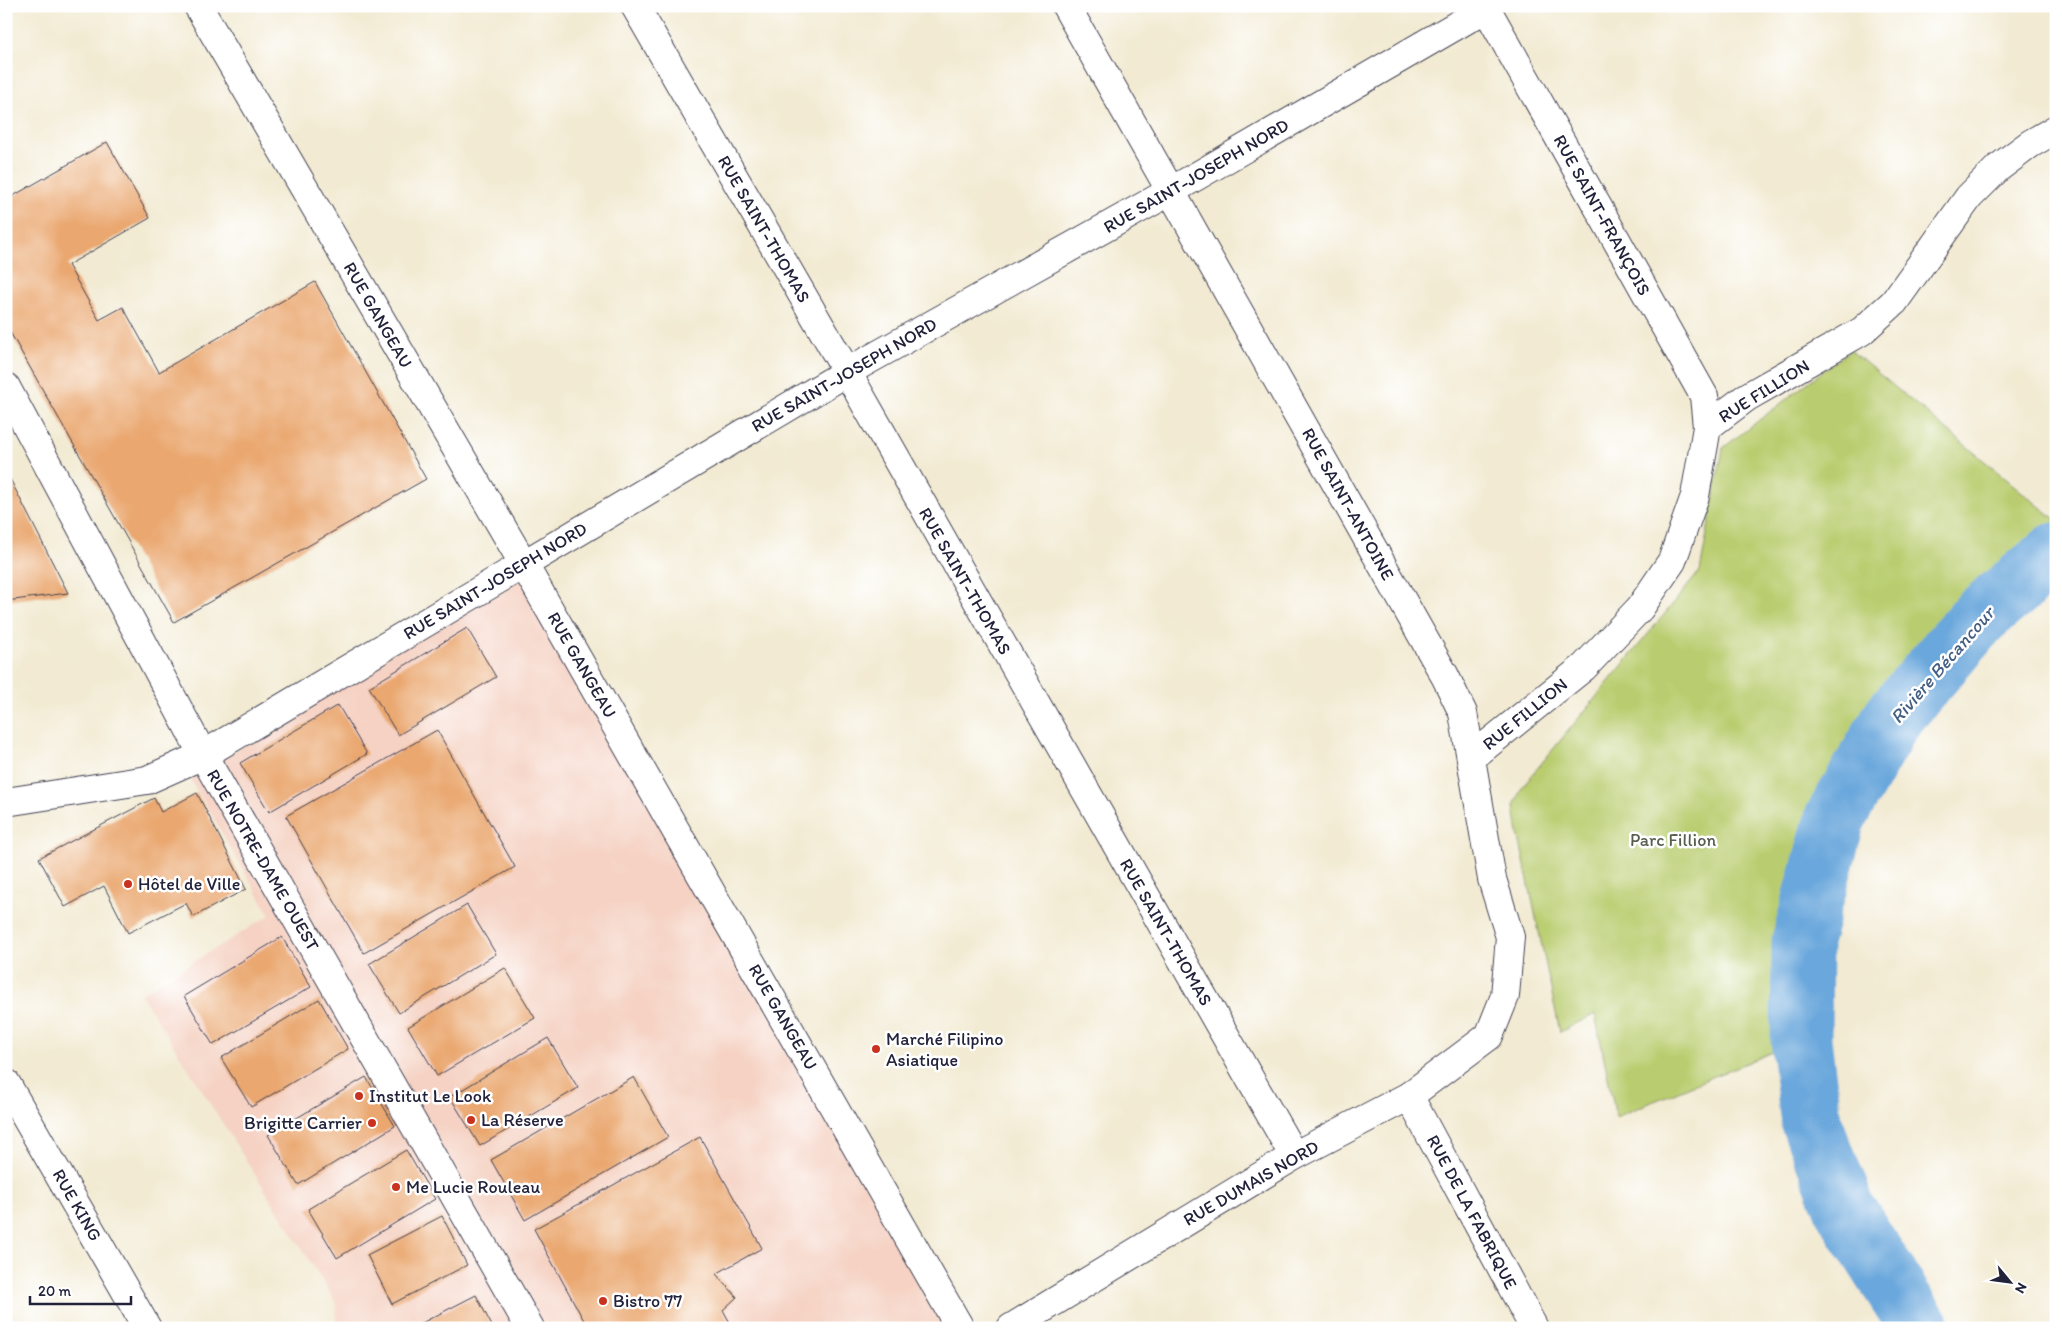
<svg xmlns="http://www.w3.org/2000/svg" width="2062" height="1334" font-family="Itim,sans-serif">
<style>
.built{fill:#f5d2c3}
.green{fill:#b9cd70;stroke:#6e7856}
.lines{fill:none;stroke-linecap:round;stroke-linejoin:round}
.river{stroke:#6ba7dc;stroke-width:61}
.building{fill:#eaa76f}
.minor-casing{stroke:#414052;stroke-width:30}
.tertiary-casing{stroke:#414052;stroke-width:30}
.minor{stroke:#fff;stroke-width:28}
.tertiary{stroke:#fff;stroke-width:28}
.poi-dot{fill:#c8321e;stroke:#fff;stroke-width:2}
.labels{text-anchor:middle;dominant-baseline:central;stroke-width:5;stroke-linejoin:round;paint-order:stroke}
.street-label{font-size:18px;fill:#22223b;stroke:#fff}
.park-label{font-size:18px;fill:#575e4e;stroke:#fff}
.poi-label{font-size:18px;fill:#22223b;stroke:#fff;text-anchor:start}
.water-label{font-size:19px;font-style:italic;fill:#435e83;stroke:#fff}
</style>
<rect width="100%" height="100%" fill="#fff"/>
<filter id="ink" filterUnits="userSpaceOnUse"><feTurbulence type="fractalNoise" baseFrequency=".02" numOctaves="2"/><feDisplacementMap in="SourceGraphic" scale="10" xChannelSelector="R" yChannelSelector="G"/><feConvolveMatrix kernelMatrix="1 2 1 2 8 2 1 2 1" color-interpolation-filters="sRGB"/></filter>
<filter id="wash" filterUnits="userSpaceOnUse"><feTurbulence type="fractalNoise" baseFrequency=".0096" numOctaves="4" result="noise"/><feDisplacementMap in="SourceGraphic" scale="20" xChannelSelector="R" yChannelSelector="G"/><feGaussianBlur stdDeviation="1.12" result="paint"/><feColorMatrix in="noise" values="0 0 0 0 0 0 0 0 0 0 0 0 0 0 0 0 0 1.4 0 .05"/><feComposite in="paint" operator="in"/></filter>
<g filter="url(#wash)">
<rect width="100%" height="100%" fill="#f2ead2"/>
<path class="built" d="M520,574L946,1328H335L337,1304L141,994L270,915L190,779Z"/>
<path class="green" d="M1850,350L2056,520V553L1979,617L1893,717L1835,818L1802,941L1801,1040L1616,1117L1595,1014L1560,1032L1517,828L1514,806L1522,787L1700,571L1723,448Z"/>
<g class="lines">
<path class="river" d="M1920,1328L1846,1211L1811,1122L1801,1040L1802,941L1835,818L1893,717L1979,617L2056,553"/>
</g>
<g id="blocks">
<g class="building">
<path d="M107,142L150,218L68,265L99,320L123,307L159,372L315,282L426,479L174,622L6,325V200Z"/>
<path d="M6,471L68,593L6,601Z"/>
<path d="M467,628L496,677L398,735L369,687Z"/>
<path d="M338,705L367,754L269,812L240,763Z"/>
<path d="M437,730L515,867L364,953L286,816Z"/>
<path d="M197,793L246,889L193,917L186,903L128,933L104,886L65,907L39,858L154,798L161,812Z"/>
<path d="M467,905L496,954L399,1013L369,964Z"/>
<path d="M282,937L311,987L213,1045L184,996Z"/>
<path d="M505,968L535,1018L437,1076L408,1027Z"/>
<path d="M319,999L348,1049L251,1107L221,1058Z"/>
<path d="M548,1038L578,1088L480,1146L450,1097Z"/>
<path d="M366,1077L395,1126L298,1185L268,1135Z"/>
<path d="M634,1077L668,1137L525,1220L491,1160Z"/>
<path d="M700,1137L762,1248L716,1274L737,1297L723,1310L733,1328H588L534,1229Z"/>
<path d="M406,1150L435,1199L337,1258L308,1209Z"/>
<path d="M442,1216L467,1265L392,1304L367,1255Z"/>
<path d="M476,1295L493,1328H412Z"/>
</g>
</g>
</g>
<g filter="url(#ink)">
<use href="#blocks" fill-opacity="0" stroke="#414052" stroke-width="1"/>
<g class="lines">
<g class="minor-casing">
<g id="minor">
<path d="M198,6L523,563L960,1328"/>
<path d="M635,6L847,372L1294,1156"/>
<path d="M1485,6L1704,396L1707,427"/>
<path d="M1472,757L1584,667L1640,608L1672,561L1695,496L1707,427L1747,397L1862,331L1894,302L1969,197L1998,168L2030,144L2056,129"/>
<path d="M6,802L147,780L203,755L847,372L1171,191L1490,6"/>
<path d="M6,1083L147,1328"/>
<path d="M1409,1096L1534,1328"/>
<path d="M1011,1328L1294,1156L1409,1096L1489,1036L1505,996L1510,937L1492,879L1463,713L1445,676L1066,6"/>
</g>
</g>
<g class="tertiary-casing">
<path id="tertiary" d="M6,387L203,755L530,1328"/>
</g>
<use href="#minor" class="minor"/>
<use href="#tertiary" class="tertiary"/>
</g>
</g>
<g class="poi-dot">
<circle cx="128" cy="884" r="5"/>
<circle cx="876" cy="1049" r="5"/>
<circle cx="359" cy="1096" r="5"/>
<circle cx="471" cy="1120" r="5"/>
<circle cx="372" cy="1123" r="5"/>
<circle cx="396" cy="1187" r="5"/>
<circle cx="603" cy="1301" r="5"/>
</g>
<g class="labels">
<g class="street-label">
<text transform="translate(1196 176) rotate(-30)">RUE SAINT-JOSEPH NORD</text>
<text transform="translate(1602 215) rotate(61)">RUE SAINT-FRANÇOIS</text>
<text transform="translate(764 229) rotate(60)">RUE SAINT-THOMAS</text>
<text transform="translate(378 315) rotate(60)">RUE GANGEAU</text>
<text transform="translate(844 375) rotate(-30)">RUE SAINT-JOSEPH NORD</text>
<text transform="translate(1764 391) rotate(-32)">RUE FILLION</text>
<text transform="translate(1348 504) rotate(61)">RUE SAINT-ANTOINE</text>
<text transform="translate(495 581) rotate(-31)">RUE SAINT-JOSEPH NORD</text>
<text transform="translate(965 581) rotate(60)">RUE SAINT-THOMAS</text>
<text transform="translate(582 665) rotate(60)">RUE GANGEAU</text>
<text transform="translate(1525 714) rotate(-39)">RUE FILLION</text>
<text transform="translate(263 860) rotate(60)">RUE NOTRE-DAME OUEST</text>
<text transform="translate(1166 932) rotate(60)">RUE SAINT-THOMAS</text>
<text transform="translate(783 1017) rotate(60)">RUE GANGEAU</text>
<text transform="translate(1251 1183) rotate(-30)">RUE DUMAIS NORD</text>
<text transform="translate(77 1205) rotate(60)">RUE KING</text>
<text transform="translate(1472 1212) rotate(62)">RUE DE LA FABRIQUE</text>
</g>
<g class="park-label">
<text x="1673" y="840">Parc Fillion</text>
</g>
<g class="poi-label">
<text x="138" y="884">Hôtel de Ville</text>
<text x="886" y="1039">Marché Filipino<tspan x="886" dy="21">Asiatique</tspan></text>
<text x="369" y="1096">Institut Le Look</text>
<text x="481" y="1120">La Réserve</text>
<text x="362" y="1123" text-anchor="end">Brigitte Carrier</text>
<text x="406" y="1187">Me Lucie Rouleau</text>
<text x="613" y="1301">Bistro 77</text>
</g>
<g class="water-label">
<text transform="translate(1942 665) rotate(-49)">Rivière Bécancour</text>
</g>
</g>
<rect width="2062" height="1334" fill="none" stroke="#fff" stroke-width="25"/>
<g transform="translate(2010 1282) rotate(119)" stroke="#ffffff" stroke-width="4" paint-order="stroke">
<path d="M0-4L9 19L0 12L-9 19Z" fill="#22223b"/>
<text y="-8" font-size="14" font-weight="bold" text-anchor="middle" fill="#22223b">N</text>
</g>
<path d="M30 1296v8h101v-8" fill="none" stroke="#22223b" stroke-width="2.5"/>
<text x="38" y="1296" font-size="15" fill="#22223b" stroke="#ffffff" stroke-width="4" paint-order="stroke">20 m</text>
</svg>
